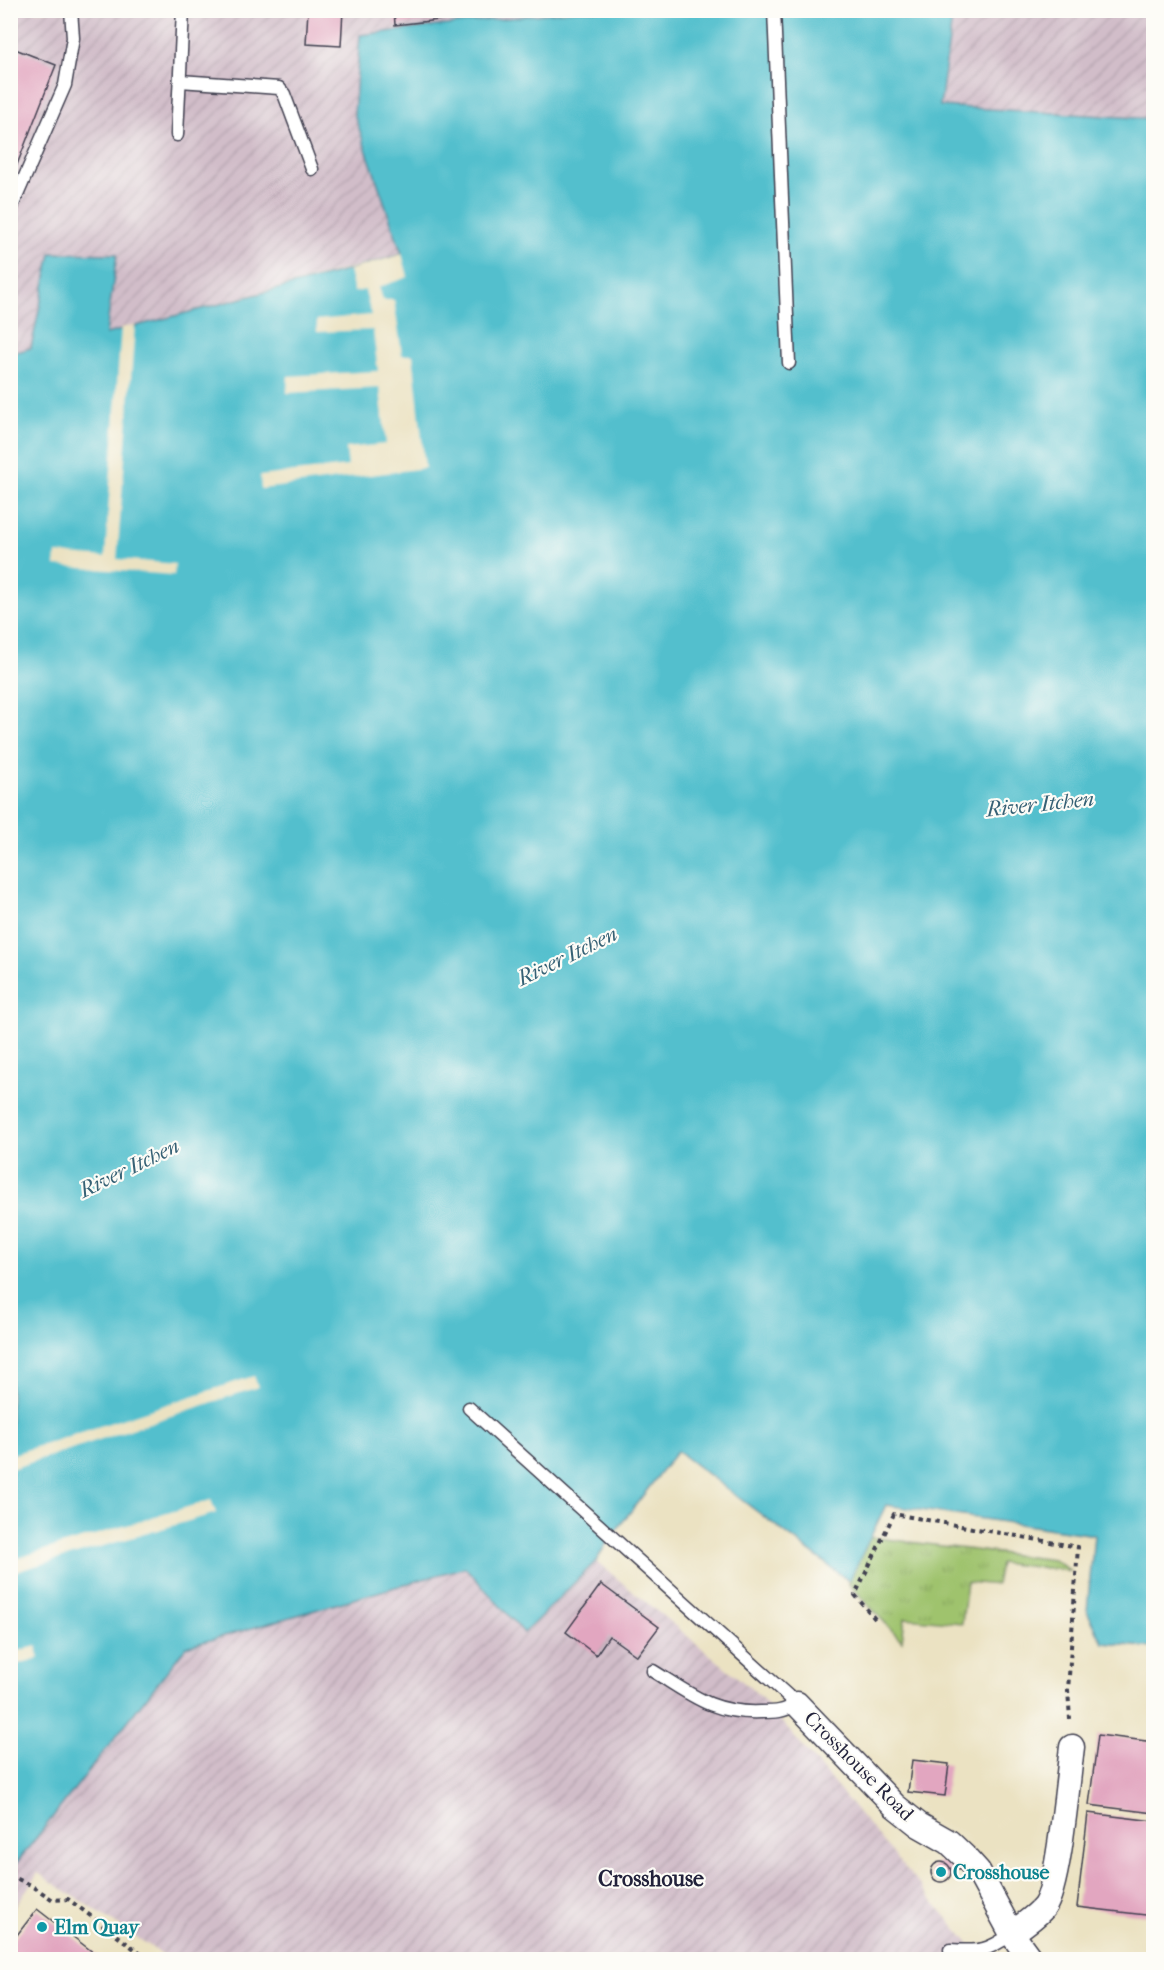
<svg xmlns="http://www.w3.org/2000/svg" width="1164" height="1970" font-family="'IM FELL French Canon',serif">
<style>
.industrial{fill:url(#industrial-furrows)}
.grass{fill:url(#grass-tufts);stroke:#607254;stroke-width:1.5}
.water{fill:#53bfcd;stroke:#3a7084;stroke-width:1.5}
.pier{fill:#ebe2c2}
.building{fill:#e2a6c0}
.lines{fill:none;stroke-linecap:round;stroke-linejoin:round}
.service-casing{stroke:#403f4f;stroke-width:15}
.minor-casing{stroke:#403f4f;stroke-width:27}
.path{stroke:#403f4f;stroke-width:4;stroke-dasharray:4.5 4.5;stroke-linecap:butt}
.service{stroke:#fff;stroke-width:12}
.minor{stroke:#fff;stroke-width:24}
.culture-dot{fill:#0f9aa8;stroke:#fdfcf7;stroke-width:2}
.labels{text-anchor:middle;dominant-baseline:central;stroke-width:4.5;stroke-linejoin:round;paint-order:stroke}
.street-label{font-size:20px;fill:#22223b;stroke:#fdfcf7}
.culture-label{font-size:20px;font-weight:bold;fill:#0d838f;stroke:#fdfcf7;text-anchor:start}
.water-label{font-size:21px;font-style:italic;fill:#366175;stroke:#fdfcf7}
.quarter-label{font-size:22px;font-weight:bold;fill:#22223b;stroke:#fdfcf7}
</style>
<defs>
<pattern id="industrial-furrows" width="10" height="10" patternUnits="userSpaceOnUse" patternTransform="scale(1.5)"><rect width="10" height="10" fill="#d1bdc9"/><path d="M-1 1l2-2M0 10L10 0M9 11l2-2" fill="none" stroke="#b3a2ae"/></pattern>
<pattern id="grass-tufts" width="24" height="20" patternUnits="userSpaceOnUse" patternTransform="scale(1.5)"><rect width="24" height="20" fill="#9fc36d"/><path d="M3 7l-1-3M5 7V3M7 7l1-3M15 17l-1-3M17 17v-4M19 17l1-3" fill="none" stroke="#89a75f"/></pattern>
</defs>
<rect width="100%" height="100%" fill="#fdfcf7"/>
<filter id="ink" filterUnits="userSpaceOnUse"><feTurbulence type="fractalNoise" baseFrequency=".0167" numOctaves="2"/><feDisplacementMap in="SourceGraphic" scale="12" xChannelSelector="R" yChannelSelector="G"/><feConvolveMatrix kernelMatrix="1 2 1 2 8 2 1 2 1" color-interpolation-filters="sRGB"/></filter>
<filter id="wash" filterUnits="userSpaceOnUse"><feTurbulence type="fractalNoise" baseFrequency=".008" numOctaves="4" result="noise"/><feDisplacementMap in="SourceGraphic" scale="24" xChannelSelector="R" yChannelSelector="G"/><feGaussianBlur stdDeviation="1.35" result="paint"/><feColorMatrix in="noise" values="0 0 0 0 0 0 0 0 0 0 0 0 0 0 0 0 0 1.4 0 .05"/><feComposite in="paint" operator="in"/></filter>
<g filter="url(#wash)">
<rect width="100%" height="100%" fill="#ebe2c2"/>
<g class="industrial">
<path d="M11,11H577L360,35L354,114L402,254L106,334L31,348L11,354Z"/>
<path d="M953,11H1153V119L940,106Z"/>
<path d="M596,1561L759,1695L982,1959H170L38,1873L11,1913V1870L186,1647L466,1567L524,1633Z"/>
</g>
<path class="grass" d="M870,1537L1054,1560L1071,1571L1000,1563L996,1585L967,1582L962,1623L905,1618L902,1641L848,1583Z"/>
<path class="water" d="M577,10L953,11L940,106L1153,119V1648L1103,1643L1087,1611L1094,1535L886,1505L849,1581L677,1451L608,1541L596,1561L524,1633L465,1567L186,1647L11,1870L10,354L31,348L51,253L117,254L106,334L349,270L402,254L354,114L360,35Z"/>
<g class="pier">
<path d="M402,254L408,277L379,287L383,300H394L402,355H413L425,468L261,489L260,476L348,466L346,448L386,444L380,388L287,393L288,376L378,371L373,330L317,332V320L371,315L365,290L354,292L349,270Z"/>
<path d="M135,325L117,559L175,564L174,575L55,566L56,553L105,557L121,328Z"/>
<path d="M254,1376L258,1387L11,1469V1455Z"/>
<path d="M211,1500L216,1513L11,1573V1560Z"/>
<path d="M37,1646L39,1658L11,1666V1653Z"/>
</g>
<g id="blocks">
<g class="building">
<path d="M308,10H343L341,46L306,44Z"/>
<path d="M394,10H438L439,20L395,25Z"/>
<path d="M10,47L56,65L11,180H10Z"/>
<path d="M601,1584L659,1627L637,1656L609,1636L596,1655L566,1632Z"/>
<path d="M1098,1735L1154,1742V1813L1089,1805Z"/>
<path d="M912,1760L949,1764L945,1796L908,1792Z"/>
<path d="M1088,1813L1154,1821V1916L1077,1907Z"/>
<circle cx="941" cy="1872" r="10"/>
<path d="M37,1909L103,1960H10V1944Z"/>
</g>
</g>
</g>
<g filter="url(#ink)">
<use href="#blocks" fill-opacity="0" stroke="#403f4f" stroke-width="1.5"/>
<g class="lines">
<g class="service-casing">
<g id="service">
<path d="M774,10L789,363"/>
<path d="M180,81L279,88L284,94L312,169"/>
<path d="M177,135L183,10"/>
<path d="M10,211L65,85L73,38L71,10"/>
<path d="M469,1408L797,1704C783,1712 776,1712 761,1712C713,1714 692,1695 653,1671"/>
<path d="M950,1950C981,1952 987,1951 1012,1934"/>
</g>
</g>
<g class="minor-casing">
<g id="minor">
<path d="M797,1704L895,1806L919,1825L949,1842L968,1860L978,1871L1012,1934L1031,1960"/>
<path d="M1012,1934C1022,1925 1036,1917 1044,1907C1059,1887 1068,1777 1072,1747"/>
</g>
</g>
<g class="path">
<path d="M875,1619L855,1595L894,1514L1078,1547L1068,1690L1070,1719"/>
<path d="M10,1880L13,1877L31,1885L53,1900L68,1899L149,1960"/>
</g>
<use href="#service" class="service"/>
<use href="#minor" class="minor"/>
</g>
</g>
<g class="culture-dot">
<circle cx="941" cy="1872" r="6"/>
<circle cx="42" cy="1927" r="6"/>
</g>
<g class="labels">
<g class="street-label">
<text transform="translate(859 1766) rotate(45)">Crosshouse Road</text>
</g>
<g class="culture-label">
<text x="953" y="1872">Crosshouse</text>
<text x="54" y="1927">Elm Quay</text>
</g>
<g class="water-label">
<text transform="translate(1040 804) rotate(-6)">River Itchen</text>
<text transform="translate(567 956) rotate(-26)">River Itchen</text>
<text transform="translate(129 1168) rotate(-26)">River Itchen</text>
</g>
<g class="quarter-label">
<text x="651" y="1879">Crosshouse</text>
</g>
</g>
<rect width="1164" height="1970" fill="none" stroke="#fdfcf7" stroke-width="36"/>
</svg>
